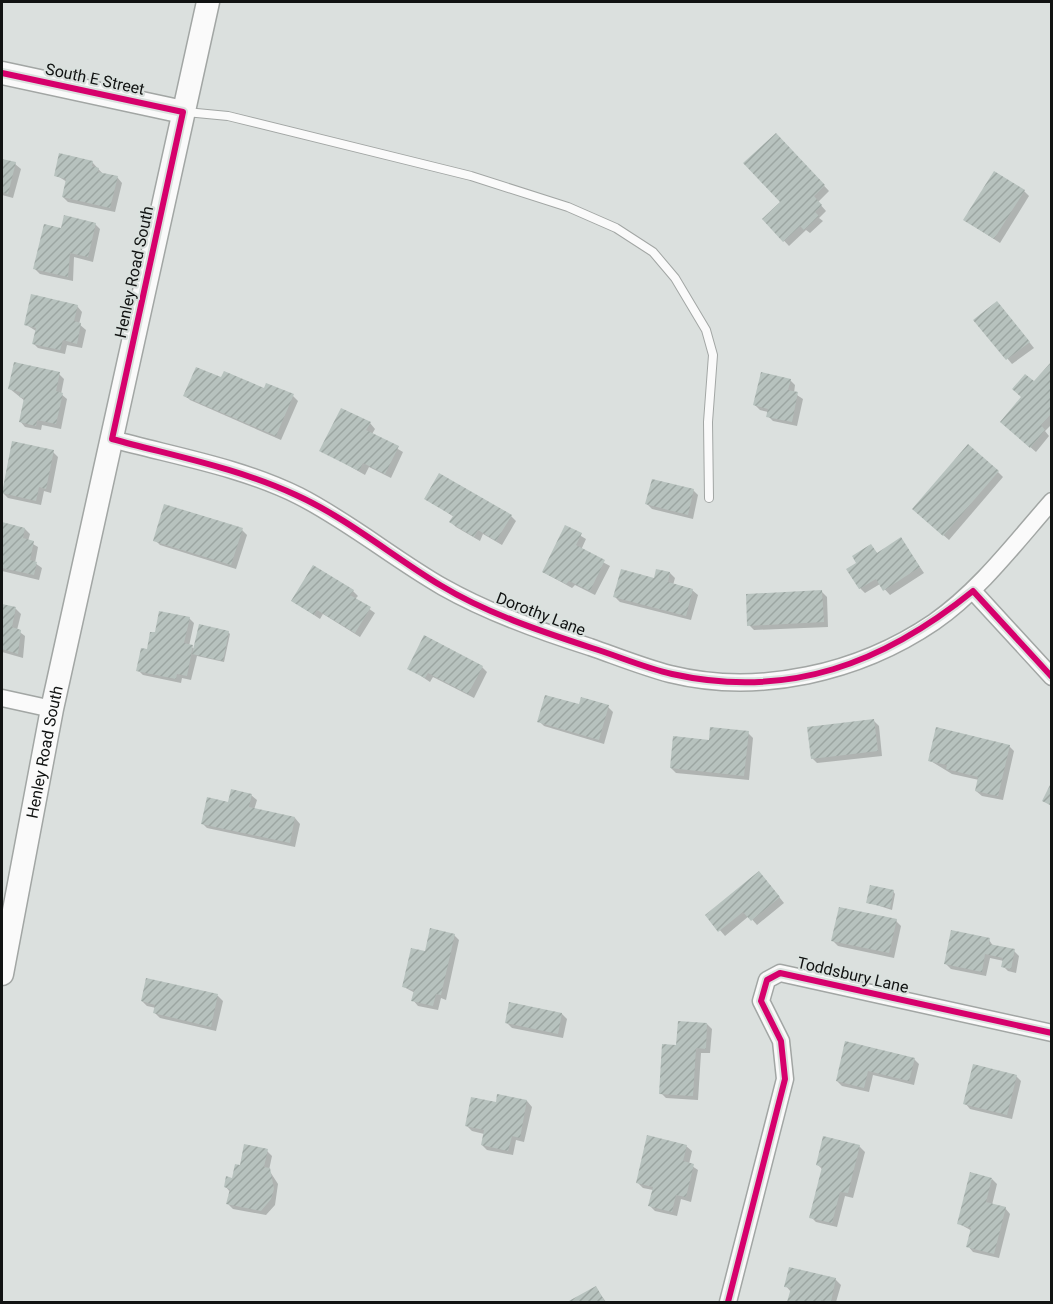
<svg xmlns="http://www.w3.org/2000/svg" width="1053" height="1304" font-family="Roboto,sans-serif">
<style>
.shadow{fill:#0003}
.building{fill:url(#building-hatch)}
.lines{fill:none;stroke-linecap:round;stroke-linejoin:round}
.lane-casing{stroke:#a2a6a4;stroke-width:10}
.street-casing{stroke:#a2a6a4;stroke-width:19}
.secondary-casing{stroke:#a2a6a4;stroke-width:25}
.lane{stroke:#fafafa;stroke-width:8}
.street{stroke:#fafafa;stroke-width:16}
.secondary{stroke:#fafafa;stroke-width:22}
.cycleway-casing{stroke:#dae1de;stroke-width:10}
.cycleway{stroke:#d6006c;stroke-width:6}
.labels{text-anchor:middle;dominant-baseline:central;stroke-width:4.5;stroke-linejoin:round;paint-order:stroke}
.street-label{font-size:16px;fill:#111312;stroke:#dae1de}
</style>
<defs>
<pattern id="building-hatch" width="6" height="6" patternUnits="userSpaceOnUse" patternTransform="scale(1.5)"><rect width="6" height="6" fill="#b7c2be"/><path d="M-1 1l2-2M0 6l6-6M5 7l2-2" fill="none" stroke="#9ca6a2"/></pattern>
</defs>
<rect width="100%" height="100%" fill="#dbe0de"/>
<g class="shadow">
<path d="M776,135L829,191L818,202L826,211L819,218L823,221L810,233L806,230L789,246L764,219L782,202Z"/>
<path d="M2,160L15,164L21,169L13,198L2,195Z"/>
<path d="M92,162L103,174L117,177L122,183L115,212L68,202L63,197L67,182L56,175Z"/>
<path d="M1024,191L1029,196L1000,243L965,220Z"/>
<path d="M95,224L100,229L93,262L74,257L73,281L40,274L35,269L62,229Z"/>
<path d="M77,306L82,312L79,324L86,330L82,348L67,345L65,354L38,348L33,343L36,331L25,324Z"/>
<path d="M1002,308L1034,348L1012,364L975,320Z"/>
<path d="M1052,363V424L1045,431L1049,436L1036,452L1007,427L1023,397Z"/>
<path d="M59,374L64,379L61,394L67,399L61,429L42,425L41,430L25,427L20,421L25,401L10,389Z"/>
<path d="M221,379L293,396L298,401L281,440L190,400L185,395Z"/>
<path d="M790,380L795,385L794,393L803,399L797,426L773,421L768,416V412L760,410L755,405Z"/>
<path d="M370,423L375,429L372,434L403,452L391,478L369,467L365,475L321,450Z"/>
<path d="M53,452L58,457L51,493L44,491L41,505L8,498L3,493Z"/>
<path d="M998,472L1003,477L949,540L919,514Z"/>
<path d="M693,490L698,495L693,519L652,509L647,504Z"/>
<path d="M426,498L511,516L516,521L502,545L483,534L480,541L456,527L451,522L454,517Z"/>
<path d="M2,524L25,529L30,534L28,541L38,547L35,563L42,568L39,580L2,571Z"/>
<path d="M566,527L586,539L581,550L610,566L595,595L575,585L572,588L543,572Z"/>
<path d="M242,530L247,535L236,569L160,545L155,540Z"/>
<path d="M901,539L924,573L890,595L880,584L865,593L860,588L858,563L871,546L878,554Z"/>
<path d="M670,573L675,578L673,585L692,590L698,595L691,620L620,602L615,597Z"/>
<path d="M353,591L358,596L355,599L375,613L360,637L323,614L320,619L293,601Z"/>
<path d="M822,592L827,597L828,627L754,630L749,625Z"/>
<path d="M2,605L16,609L21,614L17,630L25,636L23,658L2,652Z"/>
<path d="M189,618L194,623L189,646L195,649L228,632L230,634L224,662L197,656L191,680L182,678L181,683L143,675L138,670L156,634Z"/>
<path d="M482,667L487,672L474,698L433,677L430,682L409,668Z"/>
<path d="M580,706L608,707L613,712L604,744L544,726L539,721Z"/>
<path d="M874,721L879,726L882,756L817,763L812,758Z"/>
<path d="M748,733L753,738L749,780L676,773L671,768L710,741Z"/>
<path d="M1009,746L1014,751L1003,800L982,796L976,791L979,780L952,774L929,760Z"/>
<path d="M251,795L257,800L254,810L295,818L300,824L295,847L207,828L202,823L229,804Z"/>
<path d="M764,878L784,903L757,925L749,916L725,936L707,915Z"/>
<path d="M893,891L895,894L892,910L867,902Z"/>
<path d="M896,921L901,926L894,958L838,946L833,941Z"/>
<path d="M454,935L459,940L446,1000L441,998L438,1010L418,1006L413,1000L415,993L404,987L426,953Z"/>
<path d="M989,940L994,947L1014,951L1019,956L1016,973L1008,971L1003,966L1004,961L990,958L986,976L951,969L946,964Z"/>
<path d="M147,980L218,996L223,1001L216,1031L160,1018L155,1013L156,1008L147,1006L142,1001Z"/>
<path d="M562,1014L567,1019L563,1038L512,1028L507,1023Z"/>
<path d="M707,1024L712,1029L710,1053H701L698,1100L666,1098L661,1093L678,1047Z"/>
<path d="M846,1043L914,1059L919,1064L914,1085L873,1075L869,1092L842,1086L837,1081Z"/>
<path d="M1016,1076L1021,1081L1012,1119L970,1109L965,1103Z"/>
<path d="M527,1101L532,1107L524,1142L516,1140L513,1155L487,1150L482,1145L484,1134L472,1131L467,1126L497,1104Z"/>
<path d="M686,1146L692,1151L689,1164L698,1170L691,1202L681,1199L677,1216L655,1211L650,1206L653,1190L643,1188L638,1183Z"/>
<path d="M860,1147L865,1152L853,1198L845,1196L837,1227L816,1222L811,1217L823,1170L817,1164Z"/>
<path d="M267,1151L272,1156L269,1170L278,1184L275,1205L266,1215L233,1209L228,1204L230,1192L226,1187L241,1167Z"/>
<path d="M992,1179L997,1184L992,1205L1005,1208L1010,1214L999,1258L973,1252L968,1246L972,1231L958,1223Z"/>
<path d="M836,1280L841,1285L836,1302H789L791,1292L786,1286Z"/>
<path d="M596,1288L606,1302H570Z"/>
</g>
<g class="building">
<path d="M776,133L825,185L814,196L822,205L815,212L819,216L804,230L800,226L783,242L762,219L780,202L743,163Z"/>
<path d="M59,153L93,161L92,166L99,168L98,172L118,176L110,208L62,197L66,179L54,176Z"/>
<path d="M2,159L16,162L8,194L2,192Z"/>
<path d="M994,171L1025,190L994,239L963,220Z"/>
<path d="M64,215L96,223L88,257L70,253L68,277L33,269L44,224L61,228Z"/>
<path d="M31,294L78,305L74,321L81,323L77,344L63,340L60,350L32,344L36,328L24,325Z"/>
<path d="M997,301L1030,342L1006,360L973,320Z"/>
<path d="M1052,361V413L1041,425L1045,430L1030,448L1000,422L1021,397L1012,389L1025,374L1034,381Z"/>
<path d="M14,362L60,372L56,391L63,393L56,424L37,420L36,426L19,422L24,398L19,397L20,392L8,389Z"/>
<path d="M196,367L221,377L224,371L264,388L266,383L294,394L276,436L183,396Z"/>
<path d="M761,372L791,379L788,390L798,392L792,422L766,417L768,409L753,405Z"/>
<path d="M341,408L371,422L366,430L399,446L385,474L363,463L359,471L319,451Z"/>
<path d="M12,441L54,450L46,489L39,487L36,501L2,493Z"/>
<path d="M968,444L999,471L943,536L912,509Z"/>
<path d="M439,473L512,515L496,541L478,530L474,537L449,522L453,516L424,499Z"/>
<path d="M652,479L694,489L688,515L645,504Z"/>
<path d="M164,504L243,528L231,565L153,541Z"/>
<path d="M2,522L25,528L23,538L34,541L30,560L37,562L34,575L2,568Z"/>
<path d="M565,525L582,533L576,545L605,560L590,591L569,581L566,584L542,572Z"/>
<path d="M901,537L920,567L883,591L876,579L859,589L846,569L856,563L852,556L871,544L877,553Z"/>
<path d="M313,565L354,590L350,595L371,607L355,633L317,610L314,615L291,601Z"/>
<path d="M621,569L654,578L656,569L670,572L668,582L693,589L686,616L613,597Z"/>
<path d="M822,590L824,622L747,626L746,594Z"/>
<path d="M2,604L16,607L12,627L21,630L18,654L2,649Z"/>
<path d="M159,611L190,617L184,643L193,645L187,676L177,674L176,679L136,671L141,648L147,649L150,632H155Z"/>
<path d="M199,624L229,631L223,661L192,654Z"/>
<path d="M424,635L483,666L468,694L428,673L425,678L407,669Z"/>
<path d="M545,695L579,704L581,697L609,705L599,740L537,722Z"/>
<path d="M874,719L878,751L811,759L807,727Z"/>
<path d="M710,727L749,731L744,776L670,768L673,736L709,740Z"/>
<path d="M936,727L1010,745L998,796L975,791L978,777L946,769L947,765L928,761Z"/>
<path d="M1052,781V806L1042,801Z"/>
<path d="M231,789L252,794L249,807L295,817L290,843L201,824L207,797L228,802Z"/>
<path d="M759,871L780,897L751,921L743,912L718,932L705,915Z"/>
<path d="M870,885L894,890L890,908L866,903Z"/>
<path d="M839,907L897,919L889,953L831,941Z"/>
<path d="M430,928L455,934L441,995L436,994L433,1006L411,1001L414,990L402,987L411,948L425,951Z"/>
<path d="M951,930L990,938L989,944L1015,949L1011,969L1001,967L1003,958L985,954L982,972L944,964Z"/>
<path d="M146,978L218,994L211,1027L153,1013L155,1005L141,1001Z"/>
<path d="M509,1002L562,1013L558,1034L505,1023Z"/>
<path d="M678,1021L707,1023L706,1049L696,1048L693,1096L659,1094L662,1044L676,1045Z"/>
<path d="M845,1041L915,1058L909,1081L868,1071L864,1088L836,1081Z"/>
<path d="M973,1064L1017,1075L1007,1115L963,1104Z"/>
<path d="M497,1094L527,1100L520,1138L512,1136L508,1151L481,1145L484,1130L465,1126L471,1097L496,1102Z"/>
<path d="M647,1135L687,1145L683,1161L694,1164L686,1197L676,1195L672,1212L648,1206L653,1187L636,1183Z"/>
<path d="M823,1136L860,1145L848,1193L840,1192L832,1223L809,1218L822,1167L816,1165Z"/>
<path d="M244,1144L268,1149L264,1167L270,1168L274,1189L271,1199L261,1211L226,1204L230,1189L224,1187L226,1176L232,1178L235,1164L240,1165Z"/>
<path d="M970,1172L992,1178L986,1202L1006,1207L994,1254L966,1247L971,1228L957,1224Z"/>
<path d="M789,1267L836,1278L831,1302L821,1300V1302H787L791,1288L784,1287Z"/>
<path d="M596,1286L605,1302H567Z"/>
</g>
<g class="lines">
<g class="lane-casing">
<path id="lane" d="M186,112L228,116L471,176L568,207L616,228L653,252L675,278L706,330L713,355L708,422L709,498"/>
</g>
<g class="street-casing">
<g id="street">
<path d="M112,439C174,456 241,467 299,496C350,522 394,559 443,587C489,613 539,631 590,647C616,656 643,667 670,674C759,696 859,673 934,622C980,590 1015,543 1052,501"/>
<path d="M973,591L1052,677"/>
<path d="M2,698L52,709"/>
<path d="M728,1302L785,1079L781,1041L761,1001L767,980L780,973L1052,1033"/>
</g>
</g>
<g class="secondary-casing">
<g id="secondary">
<path d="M2,73L183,112"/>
<path id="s1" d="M2,974L52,709L208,2"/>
</g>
</g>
<use href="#lane" class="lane"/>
<use href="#street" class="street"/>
<use href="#secondary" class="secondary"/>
<g class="cycleway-casing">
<g id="cycleway">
<path d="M2,73L183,112L112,439C174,456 238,468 296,495C347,518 392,556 440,585C486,613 540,631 592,648C618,656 645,668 672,674C789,700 884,663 973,591L1052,677"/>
<path d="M728,1302L785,1079L781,1041L761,1001L767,980L780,973L1052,1033"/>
</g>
</g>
<use href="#cycleway" class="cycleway"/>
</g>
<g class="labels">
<g class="street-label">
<text transform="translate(95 79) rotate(12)">South E Street</text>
<text transform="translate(134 272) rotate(-78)">Henley Road South</text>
<text transform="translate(541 614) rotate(21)">Dorothy Lane</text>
<text stroke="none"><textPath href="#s1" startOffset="226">Henley Road South</textPath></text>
<text transform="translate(853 975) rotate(13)">Toddsbury Lane</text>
</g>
</g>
<rect width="1053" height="1304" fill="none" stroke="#111312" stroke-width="6"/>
</svg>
